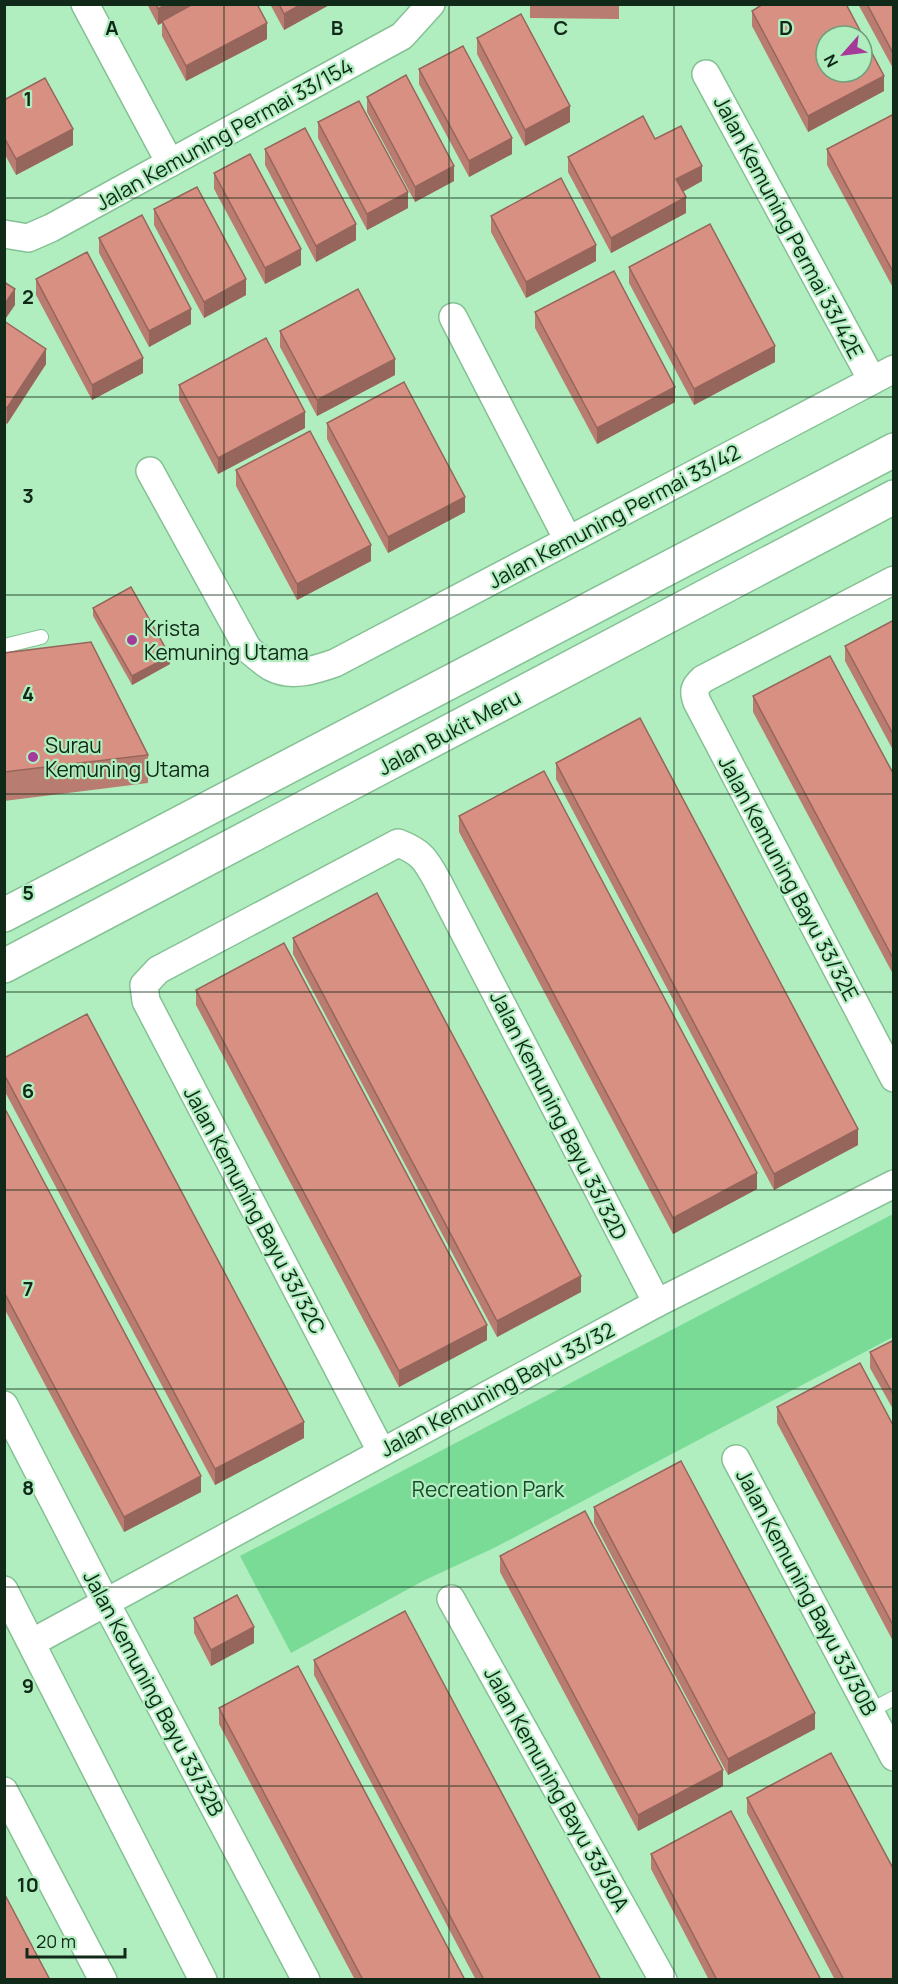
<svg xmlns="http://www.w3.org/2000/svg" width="898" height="1984" font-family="Manrope,sans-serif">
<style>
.green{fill:#7adb97}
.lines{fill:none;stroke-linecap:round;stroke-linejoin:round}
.service-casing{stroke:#85c195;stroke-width:16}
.minor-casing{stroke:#85c195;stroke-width:30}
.secondary-casing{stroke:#85c195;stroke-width:36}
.service{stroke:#fff;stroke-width:14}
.minor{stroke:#fff;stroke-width:27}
.secondary{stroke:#fff;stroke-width:33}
.wall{fill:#b97c70}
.shaded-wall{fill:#96655b}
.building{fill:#d79082;stroke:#96655b;stroke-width:1.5;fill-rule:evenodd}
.grid{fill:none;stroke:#102918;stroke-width:1.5;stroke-opacity:0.55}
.poi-dot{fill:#a53a9a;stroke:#b0eebf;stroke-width:2}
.labels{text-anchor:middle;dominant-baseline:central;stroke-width:4.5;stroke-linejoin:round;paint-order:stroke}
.street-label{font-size:21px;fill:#102918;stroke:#b0eebf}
.poi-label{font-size:21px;fill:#102918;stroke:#b0eebf;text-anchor:start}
.park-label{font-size:21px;fill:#164928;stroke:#b0eebf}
.grid-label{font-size:20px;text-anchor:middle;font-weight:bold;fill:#102918;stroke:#b0eebf;stroke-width:4.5;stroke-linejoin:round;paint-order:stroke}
</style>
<rect width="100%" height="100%" fill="#b0eebf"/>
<path class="green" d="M893,1214V1337L496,1547L423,1581L291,1653L240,1556Z"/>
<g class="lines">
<g class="service-casing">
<g id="service">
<path d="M4,646L41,637"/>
<path d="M870,1711L894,1698"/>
</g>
</g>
<g class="minor-casing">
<g id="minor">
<path d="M85,4L170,163"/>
<path d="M706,74L872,380"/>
<path d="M4,234L28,238L51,228L402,36L431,4"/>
<path d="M453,317L568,540"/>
<path d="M150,471L248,649C255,655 263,662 271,667C291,678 315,670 335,663L894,369"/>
<path d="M894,580L703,679C694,687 693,691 697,702L894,1078"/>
<path d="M4,1405L106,1603L306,1980"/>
<path d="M381,1451L146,1001L144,985L158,970L398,843C422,852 426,860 438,882L657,1303"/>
<path d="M736,1459L894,1757"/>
<path d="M4,1590L203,1980"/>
<path d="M451,1599L663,1980"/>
<path d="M33,1642L657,1303L894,1184"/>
<path d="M4,1791L103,1980"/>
</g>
</g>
<g class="secondary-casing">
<g id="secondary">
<path d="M4,915L894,450"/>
<path d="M4,966L894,497"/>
</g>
</g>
<use href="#service" class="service"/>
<use href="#minor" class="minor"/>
<use href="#secondary" class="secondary"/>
</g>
<g class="wall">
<path d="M147,4H257L267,39L186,81L162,36V23L158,25Z"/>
<path d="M270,4H331L284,30Z"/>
<path d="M530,4H619V19L530,18Z"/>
<path d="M858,4H894V70Z"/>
<path d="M752,11L884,91L808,132L752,26Z"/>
<path d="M477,38L570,122L525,146L477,54Z"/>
<path d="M419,69L512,154L469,177L419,84Z"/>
<path d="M367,97L454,181L415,202L367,112Z"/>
<path d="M4,100L73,145L16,175L4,153Z"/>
<path d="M894,114V284L892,286L827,165V149Z"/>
<path d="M318,122L408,208L367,230L318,138Z"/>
<path d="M655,139L702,181L683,192L686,213L611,253L568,172V157Z"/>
<path d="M265,149L356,240L316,262L265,165Z"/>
<path d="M214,173L301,265L265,284L214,189Z"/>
<path d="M154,209L246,295L204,318L154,225Z"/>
<path d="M491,216L596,261L526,298L491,232Z"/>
<path d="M99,238L191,324L149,347L99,253Z"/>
<path d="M629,267L775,362L694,405L629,283Z"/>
<path d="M36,279L143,373L92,400L36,295Z"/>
<path d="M535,312L675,402L597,444L535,328Z"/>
<path d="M4,321L46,364L7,424L4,422Z"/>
<path d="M280,331L395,375L317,416L280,347Z"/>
<path d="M179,385L305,428L218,474L179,400Z"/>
<path d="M327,423L465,512L388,553L327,439Z"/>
<path d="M236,470L371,561L297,600L236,486Z"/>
<path d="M93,608L170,664L132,685L93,616Z"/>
<path d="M894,620V752L845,661V646Z"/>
<path d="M4,653L148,755V783L4,801Z"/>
<path d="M753,696L894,775V976L753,712Z"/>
<path d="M556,763L858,1145L774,1190L556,779Z"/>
<path d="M459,816L757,1189L673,1234L459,832Z"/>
<path d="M293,938L581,1292L497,1337L293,954Z"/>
<path d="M196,990L487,1340L399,1387L196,1005Z"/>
<path d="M4,1058L304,1438L215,1485L4,1090Z"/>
<path d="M4,1107L201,1492L124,1532L4,1308Z"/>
<path d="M894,1340V1411L870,1368V1352Z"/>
<path d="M777,1407L894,1427V1643L777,1423Z"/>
<path d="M594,1507L815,1729L728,1775L594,1523Z"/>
<path d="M500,1556L723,1786L638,1831L500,1572Z"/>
<path d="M194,1618L254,1643L211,1666L194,1633Z"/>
<path d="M314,1660L601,1980H476L314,1675Z"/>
<path d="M219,1708L465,1980H355L219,1724Z"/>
<path d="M747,1798L894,1980H835L747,1813Z"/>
<path d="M651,1854L821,1980H709L651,1869Z"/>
</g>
<g class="shaded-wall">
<path d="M167,4H197L162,21V23L158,25V9Z"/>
<path d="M302,4H331L284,30V14Z"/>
<path d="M267,23V39L186,81V66Z"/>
<path d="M884,76V91L808,132V116Z"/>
<path d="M570,106V122L525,146V130Z"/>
<path d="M73,129V145L16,175V159Z"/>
<path d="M512,138V154L469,177V161Z"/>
<path d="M454,166V181L415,202V187Z"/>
<path d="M702,166V181L676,195V179Z"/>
<path d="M408,192V208L367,230V214Z"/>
<path d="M686,197V213L611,253V238Z"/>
<path d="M356,224V240L316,262V246Z"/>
<path d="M596,245V261L526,298V282Z"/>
<path d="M301,249V265L265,284V268Z"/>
<path d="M894,269V284L892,286V270Z"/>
<path d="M246,279V295L204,318V302Z"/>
<path d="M15,289V305L4,321V305Z"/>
<path d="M191,309V324L149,347V331Z"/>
<path d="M775,346V362L694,405V389Z"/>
<path d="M46,349V364L7,424V408Z"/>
<path d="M143,358V373L92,400V385Z"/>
<path d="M395,359V375L317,416V400Z"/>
<path d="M675,387V402L597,444V428Z"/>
<path d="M305,412V428L218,474V458Z"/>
<path d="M465,497V512L388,553V537Z"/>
<path d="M371,545V561L297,600V584Z"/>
<path d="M170,656V664L132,685V676Z"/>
<path d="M858,1129V1145L774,1190V1174Z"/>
<path d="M757,1173V1189L673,1234V1218Z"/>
<path d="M581,1276V1292L497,1337V1321Z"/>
<path d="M487,1325V1340L399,1387V1371Z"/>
<path d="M304,1422V1438L215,1485V1469Z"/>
<path d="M201,1476V1492L124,1532V1517Z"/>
<path d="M254,1627V1643L211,1666V1650Z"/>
<path d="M815,1713V1729L728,1775V1759Z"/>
<path d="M723,1770V1786L638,1831V1815Z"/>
</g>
<g class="building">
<path d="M156,4H167L158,9Z"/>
<path d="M193,4H257L267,23L186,66L162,21Z"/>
<path d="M279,4H302L284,14Z"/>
<path d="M763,4H846L884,76L808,116L752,11ZM826,36H862V72H826Z"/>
<path d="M867,4H894V55Z"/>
<path d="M521,14L570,106L525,130L477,38Z"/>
<path d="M463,46L512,138L469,161L419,69Z"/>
<path d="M406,75L454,166L415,187L367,97Z"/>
<path d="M45,78L73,129L16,159L4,137V100Z"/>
<path d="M359,101L408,192L367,214L318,122Z"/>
<path d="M894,114V269L892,270L827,149Z"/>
<path d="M643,116L655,139L681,126L702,166L676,179L686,197L611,238L568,157Z"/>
<path d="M305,128L356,224L316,246L265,149Z"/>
<path d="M250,154L301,249L265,268L214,173Z"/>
<path d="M561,178L596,245L526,282L491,216Z"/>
<path d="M197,187L246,279L204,302L154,209Z"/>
<path d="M142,215L191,309L149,331L99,238Z"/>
<path d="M710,224L775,346L694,389L629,267Z"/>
<path d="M87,252L143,358L92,385L36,279Z"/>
<path d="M614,271L675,387L597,428L535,312Z"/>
<path d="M4,282L15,289L4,305Z"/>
<path d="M358,289L395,359L317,400L280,331Z"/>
<path d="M4,321L46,349L7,408L4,407Z"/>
<path d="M266,338L305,412L218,458L179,385Z"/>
<path d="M404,382L465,497L388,537L327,423Z"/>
<path d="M310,431L371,545L297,584L236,470Z"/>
<path d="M131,587L170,656L132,676L93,608Z"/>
<path d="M894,620V736L845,646Z"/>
<path d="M91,642L148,755L4,772V653Z"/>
<path d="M830,656L894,775V960L753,696Z"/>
<path d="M640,718L858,1129L774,1174L556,763Z"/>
<path d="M544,771L757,1173L673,1218L459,816Z"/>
<path d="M377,893L581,1276L497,1321L293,938Z"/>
<path d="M284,943L487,1325L399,1371L196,990Z"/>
<path d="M87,1014L304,1422L215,1469L4,1074V1058Z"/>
<path d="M4,1107L201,1476L124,1517L4,1292Z"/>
<path d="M894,1340V1396L870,1352Z"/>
<path d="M860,1363L894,1427V1627L777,1407Z"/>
<path d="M681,1461L815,1713L728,1759L594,1507Z"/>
<path d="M585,1511L723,1770L638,1815L500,1556Z"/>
<path d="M237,1595L254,1627L211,1650L194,1618Z"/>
<path d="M405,1611L601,1980H484L314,1660Z"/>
<path d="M298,1666L465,1980H363L219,1708Z"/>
<path d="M831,1753L894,1870V1980H844L747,1798Z"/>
<path d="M731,1811L821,1980H717L651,1854Z"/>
<path d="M4,1893L50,1980H4Z"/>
</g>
<path class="grid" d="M224,4V1980M449,4V1980M674,4V1980M4,198H894M4,397H894M4,595H894M4,794H894M4,992H894M4,1190H894M4,1389H894M4,1587H894M4,1786H894"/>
<g class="poi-dot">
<circle cx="132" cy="640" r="6"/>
<circle cx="33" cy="757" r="6"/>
</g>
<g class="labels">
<g class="street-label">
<text transform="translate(224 134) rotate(-29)">Jalan Kemuning Permai 33/154</text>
<text transform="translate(789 227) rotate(62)">Jalan Kemuning Permai 33/42E</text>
<text transform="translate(614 516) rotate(-28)">Jalan Kemuning Permai 33/42</text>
<text transform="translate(449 732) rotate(-28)">Jalan Bukit Meru</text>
<text transform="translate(789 878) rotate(62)">Jalan Kemuning Bayu 33/32E</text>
<text transform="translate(559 1115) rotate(63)">Jalan Kemuning Bayu 33/32D</text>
<text transform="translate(255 1210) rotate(62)">Jalan Kemuning Bayu 33/32C</text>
<text transform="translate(497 1389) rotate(-28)">Jalan Kemuning Bayu 33/32</text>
<text transform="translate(807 1592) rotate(62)">Jalan Kemuning Bayu 33/30B</text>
<text transform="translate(154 1693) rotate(62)">Jalan Kemuning Bayu 33/32B</text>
<text transform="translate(557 1789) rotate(61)">Jalan Kemuning Bayu 33/30A</text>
</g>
<g class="poi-label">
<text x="144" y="628">Krista<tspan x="144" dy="24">Kemuning Utama</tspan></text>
<text x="45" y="745">Surau<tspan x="45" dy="24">Kemuning Utama</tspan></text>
</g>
<g class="park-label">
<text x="488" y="1489">Recreation Park</text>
</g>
</g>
<g class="grid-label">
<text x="112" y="35">A</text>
<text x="337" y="35">B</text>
<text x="561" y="35">C</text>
<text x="786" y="35">D</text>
<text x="28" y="106">1</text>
<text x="28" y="304">2</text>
<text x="28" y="503">3</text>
<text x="28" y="701">4</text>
<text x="28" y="900">5</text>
<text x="28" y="1098">6</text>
<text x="28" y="1296">7</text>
<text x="28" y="1495">8</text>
<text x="28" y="1693">9</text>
<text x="28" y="1892">10</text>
</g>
<rect width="898" height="1984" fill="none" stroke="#102918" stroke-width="12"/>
<g transform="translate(844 54) rotate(242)"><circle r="28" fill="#b0eebf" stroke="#709f7c" stroke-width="1.5"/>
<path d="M0-4.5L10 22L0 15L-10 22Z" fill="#a53a9a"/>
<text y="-9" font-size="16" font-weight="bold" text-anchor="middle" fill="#102918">N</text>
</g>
<path d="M27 1948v9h98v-9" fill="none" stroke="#102918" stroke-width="3"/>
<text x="36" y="1948" font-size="18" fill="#102918" stroke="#b0eebf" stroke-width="4.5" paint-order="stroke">20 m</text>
</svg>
